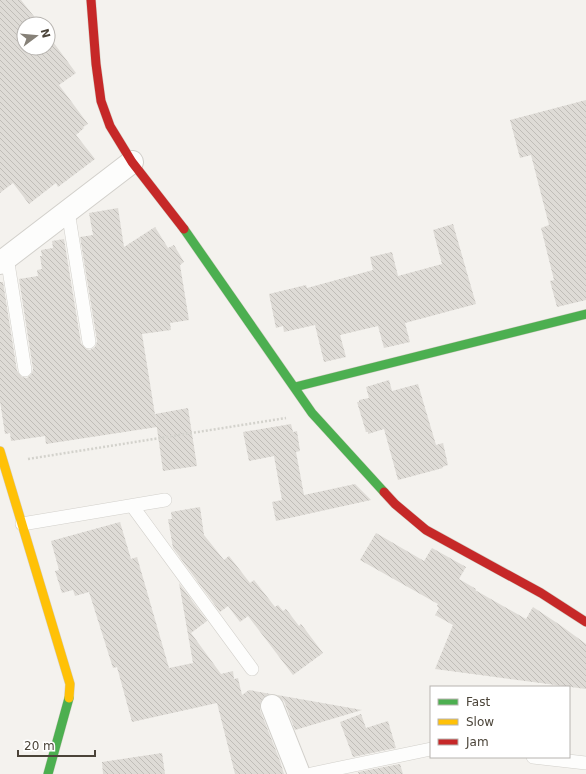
<svg xmlns="http://www.w3.org/2000/svg" width="586" height="774" font-family="'DejaVu Sans',sans-serif">
<style>
.building{fill:url(#building-back-hatch)}
.lines{fill:none;stroke-linecap:round;stroke-linejoin:round}
.lane-casing{stroke:#d2d0cb;stroke-width:14}
.street-casing{stroke:#d2d0cb;stroke-width:24}
.fast-casing{stroke:#d3cfc5;stroke-width:10}
.slow-casing{stroke:#d3cfc5;stroke-width:10}
.jam-casing{stroke:#d3cfc5;stroke-width:10}
.path{stroke:#d3d2cc;stroke-width:2.5;stroke-dasharray:2 2;stroke-linecap:butt}
.lane{stroke:#fdfdfc;stroke-width:13}
.street{stroke:#fdfdfc;stroke-width:22}
.fast{stroke:#4caf50;stroke-width:9}
.slow{stroke:#ffc107;stroke-width:9}
.jam{stroke:#c62828;stroke-width:9}
</style>
<defs>
<pattern id="building-back-hatch" width="6" height="6" patternUnits="userSpaceOnUse"><rect width="6" height="6" fill="#dedbd6"/><path d="M-1 5l2 2M0 0l6 6M5-1l2 2" fill="none" stroke="#c0bdb8"/></pattern>
</defs>
<rect width="100%" height="100%" fill="#f4f2ee"/>
<g class="building">
<path d="M0,0H21L40,24H24V48H48V35L76,73L59,85L88,124L83,127L84,128L76,135L95,159L58,187L56,183L29,204L13,183L0,193Z"/>
<path d="M586,100V300L557,307L550,281L554,280L541,228L549,225L531,155L520,158L510,120Z"/>
<path d="M118,208L124,247L155,227L168,248L174,245L184,262L180,265L189,320L170,323L171,330L142,334L157,427L46,444L45,436L11,441L10,433L5,434L0,401V282H3L17,371L22,377L27,378L32,373L33,369L19,279L38,276L37,270L42,269L40,256H42L41,250L53,248L52,241L64,239L81,343L86,349L90,350L94,348L96,345L97,341L80,237L93,235L89,213Z"/>
<path d="M453,224L476,304L405,323L410,342L384,348L378,326L340,335L346,357L324,362L315,325L284,332L283,326L276,328L269,294L306,285L307,288L373,270L370,257L392,252L398,276L442,264L433,230Z"/>
<path d="M389,380L392,391L418,384L436,445L443,443L448,465L442,467L443,468L398,480L384,429L368,434V432H366L357,402H359V400L369,398L366,387Z"/>
<path d="M188,408L197,466L163,471L155,414Z"/>
<path d="M291,424L293,432L297,431L300,451L296,452L304,495L355,484L371,500L276,521L272,502L282,500L274,456L249,461L243,432Z"/>
<path d="M200,507L204,535L224,560L229,556L250,583L254,580L275,607L278,605L283,611L286,609L299,626L301,624L323,653L293,675L248,616L240,622L228,606L220,612L173,548L168,519H172L171,512Z"/>
<path d="M120,522L131,559L137,557L169,668L193,663L179,583L207,621L191,633L221,674L233,671L234,679L238,678L242,695L249,690L271,694L267,695L262,699L260,704V710L280,761L284,774H235L217,703L132,722L117,667L113,668L89,592L75,596L73,590L62,593L55,571L59,570L51,541Z"/>
<path d="M376,533L424,561L432,548L466,567L459,579L476,589L475,590L526,619L533,607L560,625L586,644V689L435,669L453,625L435,615L439,608L437,606L438,604L360,560Z"/>
<path d="M277,695L317,702L362,710L295,730L284,701Z"/>
<path d="M361,714L366,728L388,721L396,748L353,757L340,722Z"/>
<path d="M162,753L165,774H103L102,762Z"/>
<path d="M400,764L403,774H359L358,772Z"/>
</g>
<g class="lines">
<g class="lane-casing">
<g id="lane">
<path d="M68,211L89,342"/>
<path d="M7,257L25,370"/>
<path d="M133,507L252,669"/>
<path d="M22,524L165,500"/>
<path d="M533,757L586,763"/>
<path d="M311,774L431,749"/>
</g>
</g>
<g class="street-casing">
<g id="street">
<path d="M0,263L132,162"/>
<path d="M272,706L299,774"/>
</g>
</g>
<g class="fast-casing">
<g id="fast">
<path d="M184,229L312,413L384,492"/>
<path d="M295,387L586,314"/>
<path d="M48,774L69,698"/>
</g>
</g>
<g class="slow-casing">
<path id="slow" d="M0,451L70,684L69,698"/>
</g>
<g class="jam-casing">
<g id="jam">
<path d="M91,0L96,64L101,101L110,126L132,162L184,229"/>
<path d="M384,492L395,504L426,530L541,593L586,622"/>
</g>
</g>
<path class="path" d="M28,459L286,418"/>
<use href="#lane" class="lane"/>
<use href="#street" class="street"/>
<use href="#fast" class="fast"/>
<use href="#slow" class="slow"/>
<use href="#jam" class="jam"/>
</g>
<rect x="430" y="686" width="140" height="72" fill="#ffffff" stroke="#b7b4b0"/>
<rect x="438" y="699" width="20" height="6" fill="#4caf50" stroke="#b7b4b0"/>
<text x="466" y="706" font-size="12" fill="#4b4439">Fast</text>
<rect x="438" y="719" width="20" height="6" fill="#ffc107" stroke="#b7b4b0"/>
<text x="466" y="726" font-size="12" fill="#4b4439">Slow</text>
<rect x="438" y="739" width="20" height="6" fill="#c62828" stroke="#b7b4b0"/>
<text x="466" y="746" font-size="12" fill="#4b4439">Jam</text>
<g transform="translate(36 36) rotate(74)"><circle r="19" fill="#ffffff" stroke="#b7b4b0"/>
<path d="M0-3L7 15L0 10L-7 15Z" fill="#868178"/>
<text y="-6" font-size="11" font-weight="bold" text-anchor="middle" fill="#4b4439">N</text>
</g>
<path d="M18 750v6h77v-6" fill="none" stroke="#4b4439" stroke-width="2"/>
<text x="24" y="750" font-size="12" fill="#4b4439" stroke="#ffffff" stroke-width="3" paint-order="stroke">20 m</text>
</svg>
